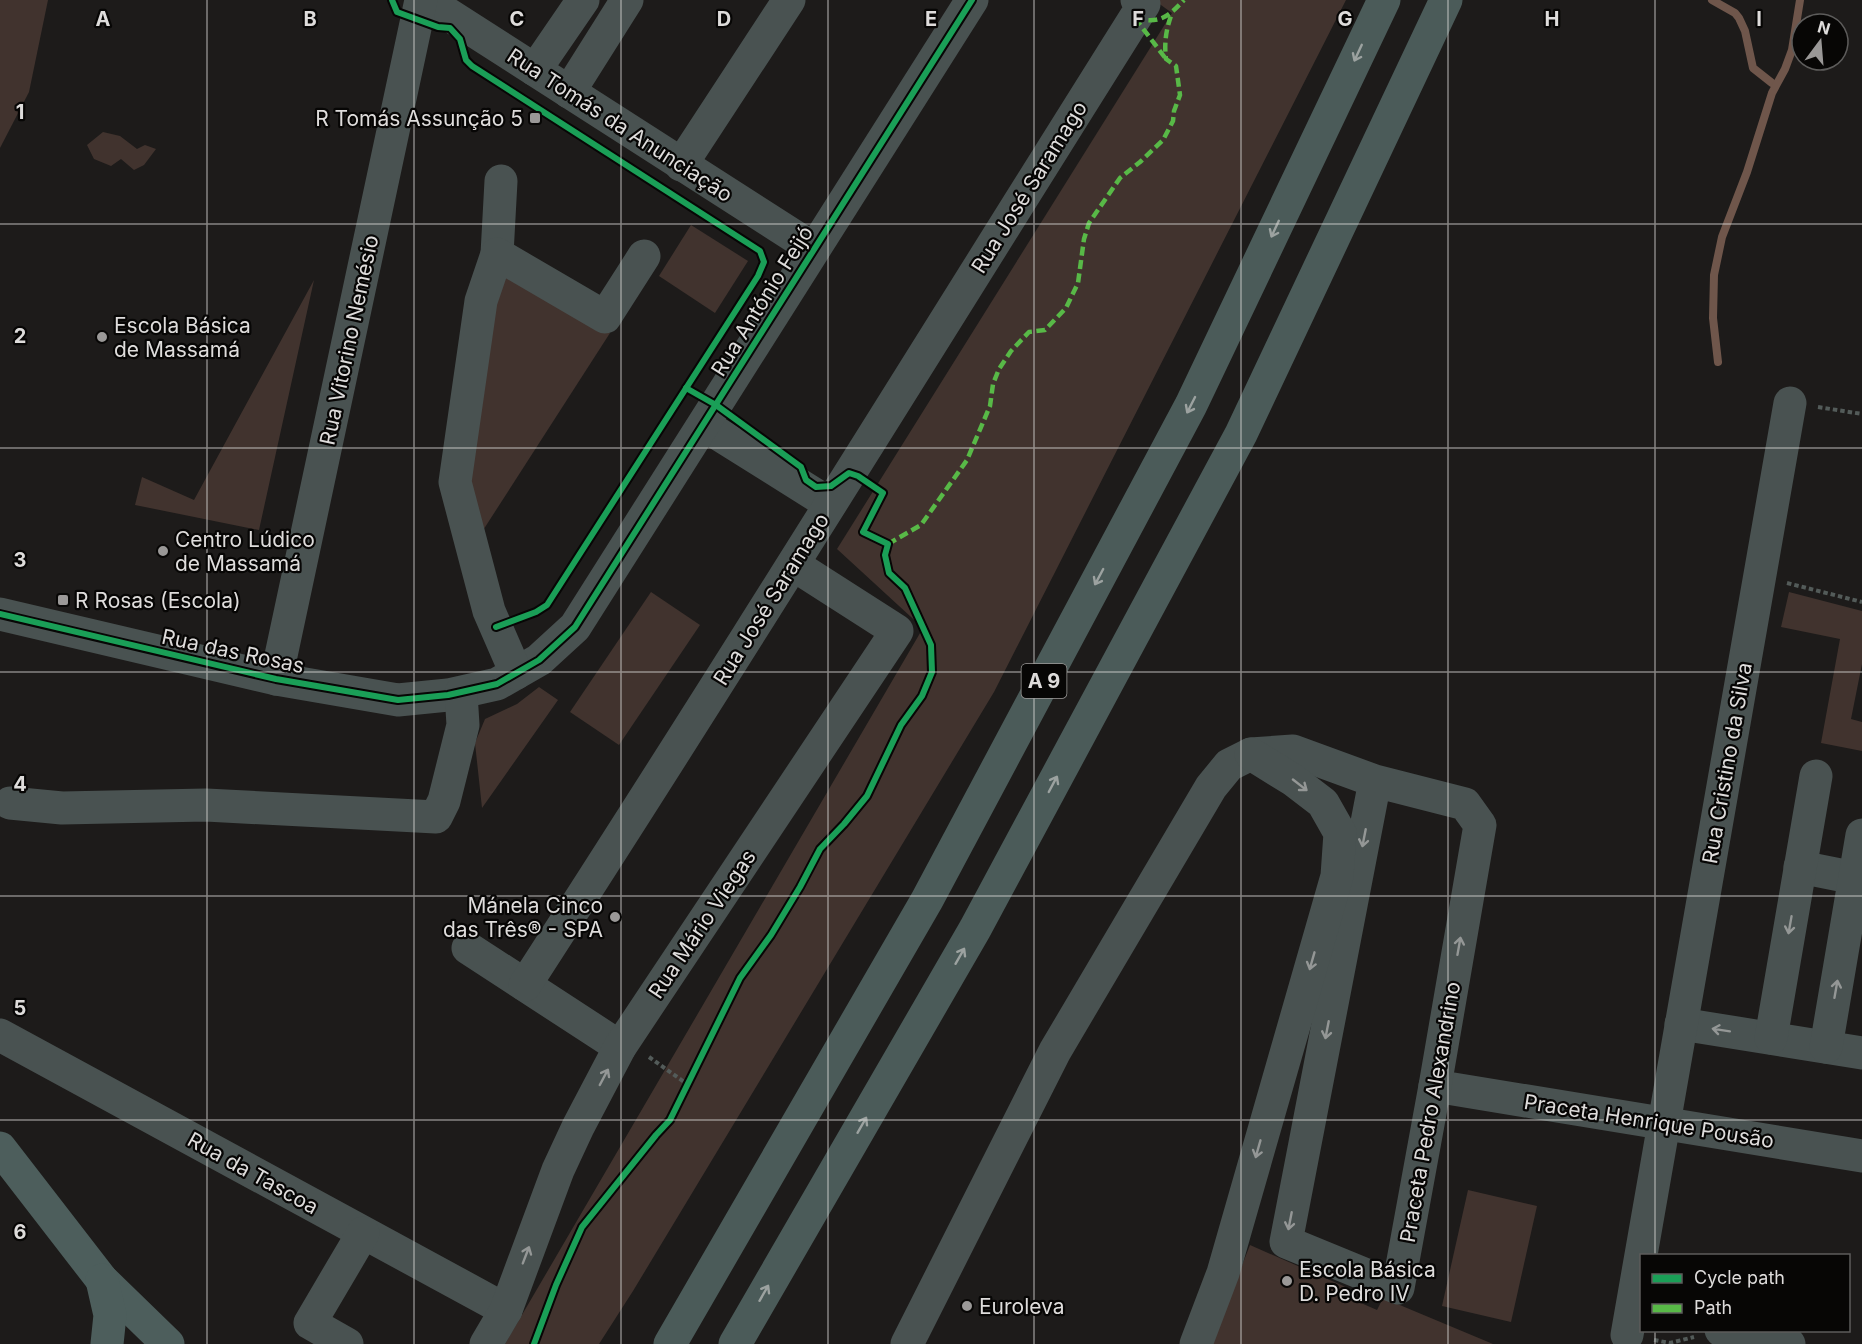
<svg xmlns="http://www.w3.org/2000/svg" width="1862" height="1344" font-family="Inter,sans-serif">
<style>
.green{fill:#41332e}
.lines{fill:none;stroke-linecap:round;stroke-linejoin:round}
.stream{stroke:#6f564b;stroke-width:8}
.path{stroke:#535b59;stroke-width:4;stroke-dasharray:4.5 3;stroke-linecap:butt}
.minor{stroke:#495251;stroke-width:33}
.major{stroke:#4d5e5c;stroke-width:33}
.highway{stroke:#4b5b59;stroke-width:33}
.quiet{stroke:#58b947;stroke-width:4.5;stroke-dasharray:9 4.5;stroke-linecap:butt}
.cycleway-casing{stroke:#070605;stroke-width:10}
.cycleway{stroke:#1a9f57;stroke-width:6}
.oneway{stroke:#9ca2a0}
.oneway2{stroke:#949796}
.grid{fill:none;stroke:#dedcdb;stroke-width:1.5;stroke-opacity:0.55}
.poi-dot{fill:#9a9897;stroke:#070605;stroke-width:2}
.labels{text-anchor:middle;dominant-baseline:central;stroke-width:4.5;stroke-linejoin:round;paint-order:stroke}
.shield{fill:#070605;stroke:#9e9c9b;stroke-width:1.5}
.shield-label{font-size:20px;font-weight:bold;fill:#dedcdb}
.poi-label{font-size:21px;fill:#dedcdb;stroke:#070605;text-anchor:start}
.street-label{font-size:21px;fill:#dedcdb;stroke:#070605}
.grid-label{font-size:20px;text-anchor:middle;font-weight:bold;fill:#dedcdb;stroke:#070605;stroke-width:4.5;stroke-linejoin:round;paint-order:stroke}
</style>
<rect width="100%" height="100%" fill="#1d1b1a"/>
<g class="green">
<path d="M0,0H48L29,92L0,148Z"/>
<path d="M1154,0H1346L994,692L633,1291L599,1344H505L923,628L837,549L1172,13Z"/>
<path d="M103,132L120,136L137,149L145,145L156,149L144,165L134,170L121,159L111,166L94,159L87,145Z"/>
<path d="M691,225L748,261L715,313L659,276Z"/>
<path d="M506,270L610,333L480,535L465,479L491,303Z"/>
<path d="M314,280L259,530L135,505L142,477L194,500Z"/>
<path d="M651,592L700,625L619,745L570,712Z"/>
<path d="M1789,592L1862,611V664L1851,719L1862,722V751L1821,743L1840,639L1781,627Z"/>
<path d="M539,687L558,700L482,808L475,743L485,719L517,704Z"/>
<path d="M1468,1190L1537,1206L1511,1322L1442,1306Z"/>
<path d="M1250,1245L1348,1288L1345,1296L1377,1310L1383,1298L1493,1344H1211Z"/>
</g>
<g class="lines">
<g class="stream">
<path d="M1712,0L1735,13L1739,18L1745,31L1753,68L1772,83"/>
<path d="M1718,362L1713,318L1714,275L1722,237L1747,172L1772,93L1785,69L1792,50L1800,0"/>
</g>
<g class="path">
<path d="M1818,407L1862,414"/>
<path d="M1787,583L1862,602"/>
<path d="M649,1057L687,1084"/>
<path d="M1654,1340L1670,1343L1694,1337"/>
</g>
<g class="minor">
<path d="M426,0L814,249"/>
<path d="M535,70L583,0"/>
<path d="M569,92L627,0"/>
<path d="M681,165L789,0"/>
<path d="M497,254L501,181"/>
<path d="M704,425L830,504"/>
<path d="M0,614L276,679L398,700L448,695L497,684L539,660L575,627L972,0"/>
<path d="M516,673L489,611L455,482L481,301L497,254L605,317L644,256"/>
<path d="M276,679L421,0"/>
<path d="M10,803L62,808L206,805L436,817L444,801L463,725L461,693"/>
<path d="M1800,867L1855,878"/>
<path d="M468,948L620,1047"/>
<path d="M525,985C732,665 932,341 1135,18L1144,4L1137,0"/>
<path d="M1681,1024L1862,1053"/>
<path d="M0,1035L506,1310"/>
<path d="M1771,1038L1816,776"/>
<path d="M1826,1047L1862,835"/>
<path d="M1435,1086L1862,1156"/>
<path d="M1721,1330L1789,1344"/>
<path d="M1627,1335L1790,403"/>
<path d="M347,1344L310,1323L363,1233"/>
<path d="M486,1344L506,1310L558,1170L578,1127L620,1047L897,631L794,565"/>
<path d="M907,1344L1055,1051L1211,787L1229,765L1251,754L1293,751L1375,781L1465,804L1480,825L1435,1086L1398,1288L1286,1242L1375,781"/>
<path d="M1196,1344L1223,1273L1337,876L1340,833L1323,803L1293,780L1251,754"/>
</g>
<g class="major">
<path d="M0,1148L102,1280L168,1344"/>
<path d="M102,1280L110,1315L107,1344"/>
</g>
<g class="highway">
<path d="M670,1344L927,900L1191,405L1384,0"/>
<path d="M735,1344L975,929L1241,434L1446,0"/>
</g>
<g class="quiet">
<path d="M1135,18C1159,24 1167,18 1184,0"/>
<path d="M1135,18L1166,59"/>
<path d="M888,544L921,525L967,460L990,406L993,384L999,369L1011,351L1029,332L1045,330L1066,308L1078,283L1084,239L1089,223L1120,178L1140,162L1163,140L1173,121L1174,111L1180,95L1176,66L1166,59C1164,43 1166,29 1172,13"/>
</g>
<g class="cycleway-casing">
<g id="cycleway">
<path d="M392,0L397,12L438,27L450,28L460,39L466,60L472,66L760,251L764,262L758,276L547,605L536,612L496,627"/>
<path d="M0,614L276,679L398,700L448,695L497,684L539,660L575,627L972,0"/>
<path d="M534,1344L556,1285L582,1227L656,1135L670,1120L740,978L771,935L800,887L820,849L844,824L867,796L901,725L922,696L932,672L931,645L905,588L889,573L885,555L888,544L863,532L883,493L858,476L849,473L831,486L816,487L806,480L801,467L716,405L686,388"/>
</g>
</g>
<use href="#cycleway" class="cycleway"/>
</g>
<defs><path id="oneway-shaft" d="M-6 0H5M1.5-3L5.5 0L1.5 3" fill="none" stroke-width="1.6" stroke-linecap="round" stroke-linejoin="round" transform="scale(1.5)"/></defs>
<g class="oneway">
<use href="#oneway-shaft" transform="translate(1358 53) rotate(115)"/>
<use href="#oneway-shaft" transform="translate(1275 229) rotate(115)"/>
<use href="#oneway-shaft" transform="translate(1191 405) rotate(117)"/>
<use href="#oneway-shaft" transform="translate(1099 577) rotate(118)"/>
<use href="#oneway-shaft" transform="translate(1053 784) rotate(-62)"/>
<use href="#oneway-shaft" transform="translate(960 956) rotate(-60)"/>
<use href="#oneway-shaft" transform="translate(862 1125) rotate(-60)"/>
<use href="#oneway-shaft" transform="translate(764 1293) rotate(-60)"/>
</g>
<g class="oneway2">
<use href="#oneway-shaft" transform="translate(1300 785) rotate(38)"/>
<use href="#oneway-shaft" transform="translate(1364 838) rotate(101)"/>
<use href="#oneway-shaft" transform="translate(1790 925) rotate(100)"/>
<use href="#oneway-shaft" transform="translate(1459 946) rotate(-80)"/>
<use href="#oneway-shaft" transform="translate(1312 961) rotate(106)"/>
<use href="#oneway-shaft" transform="translate(1836 989) rotate(-80)"/>
<use href="#oneway-shaft" transform="translate(1327 1030) rotate(101)"/>
<use href="#oneway-shaft" transform="translate(1721 1030) rotate(-171)"/>
<use href="#oneway-shaft" transform="translate(604 1077) rotate(-62)"/>
<use href="#oneway-shaft" transform="translate(1258 1149) rotate(106)"/>
<use href="#oneway-shaft" transform="translate(1290 1221) rotate(101)"/>
<use href="#oneway-shaft" transform="translate(526 1255) rotate(-69)"/>
</g>
<path class="grid" d="M207,0V1344M414,0V1344M621,0V1344M828,0V1344M1034,0V1344M1241,0V1344M1448,0V1344M1655,0V1256M0,224H1862M0,448H1862M0,672H1862M0,896H1862M0,1120H1862M1655,1330V1344"/>
<g class="poi-dot">
<rect x="529" y="112" width="12" height="12" rx="3"/>
<circle cx="102" cy="337" r="6"/>
<circle cx="163" cy="551" r="6"/>
<rect x="57" y="594" width="12" height="12" rx="3"/>
<circle cx="615" cy="917" r="6"/>
<circle cx="1287" cy="1281" r="6"/>
<circle cx="967" cy="1306" r="6"/>
</g>
<g class="labels">
<rect class="shield" x="1021.5" y="664" width="45" height="34" rx="4.5"/>
<g class="shield-label">
<text x="1044" y="681">A 9</text>
</g>
<g class="poi-label">
<text x="523" y="118" text-anchor="end">R Tomás Assunção 5</text>
<text x="114" y="325">Escola Básica<tspan x="114" dy="24">de Massamá</tspan></text>
<text x="175" y="539">Centro Lúdico<tspan x="175" dy="24">de Massamá</tspan></text>
<text x="75" y="600">R Rosas (Escola)</text>
<text x="603" y="905" text-anchor="end">Mánela Cinco<tspan x="603" dy="24">das Três® - SPA</tspan></text>
<text x="1299" y="1269">Escola Básica<tspan x="1299" dy="24">D. Pedro IV</tspan></text>
<text x="979" y="1306">Euroleva</text>
</g>
<g class="street-label">
<text transform="translate(620 125) rotate(33)">Rua Tomás da Anunciação</text>
<text transform="translate(1029 187) rotate(-58)">Rua José Saramago</text>
<text transform="translate(762 301) rotate(-58)">Rua António Feijó</text>
<text transform="translate(349 340) rotate(-78)">Rua Vitorino Nemésio</text>
<text transform="translate(771 599) rotate(-58)">Rua José Saramago</text>
<text transform="translate(233 651) rotate(12)">Rua das Rosas</text>
<text transform="translate(1727 763) rotate(-80)">Rua Cristino da Silva</text>
<text transform="translate(702 924) rotate(-56)">Rua Mário Viegas</text>
<text transform="translate(1430 1112) rotate(-80)">Praceta Pedro Alexandrino</text>
<text transform="translate(1649 1121) rotate(9)">Praceta Henrique Pousão</text>
<text transform="translate(253 1173) rotate(29)">Rua da Tascoa</text>
</g>
</g>
<g class="grid-label">
<text x="103" y="26">A</text>
<text x="310" y="26">B</text>
<text x="517" y="26">C</text>
<text x="724" y="26">D</text>
<text x="931" y="26">E</text>
<text x="1138" y="26">F</text>
<text x="1345" y="26">G</text>
<text x="1552" y="26">H</text>
<text x="1759" y="26">I</text>
<text x="20" y="119">1</text>
<text x="20" y="343">2</text>
<text x="20" y="567">3</text>
<text x="20" y="791">4</text>
<text x="20" y="1015">5</text>
<text x="20" y="1239">6</text>
</g>
<rect x="1640" y="1254" width="210" height="78" fill="#070605" stroke="#5d5c5b" stroke-width="1.5"/>
<rect x="1652" y="1274" width="30" height="9" fill="#1a9f57" stroke="#5d5c5b" stroke-width="1.5"/>
<text x="1694" y="1284" font-size="18" fill="#dedcdb">Cycle path</text>
<rect x="1652" y="1304" width="30" height="9" fill="#58b947" stroke="#5d5c5b" stroke-width="1.5"/>
<text x="1694" y="1314" font-size="18" fill="#dedcdb">Path</text>
<g transform="translate(1820 42) rotate(16)"><circle r="28" fill="#070605" stroke="#5d5c5b" stroke-width="1.5"/>
<path d="M0-4.5L10 22L0 15L-10 22Z" fill="#9a9897"/>
<text y="-9" font-size="16" font-weight="bold" text-anchor="middle" fill="#dedcdb">N</text>
</g>
</svg>
